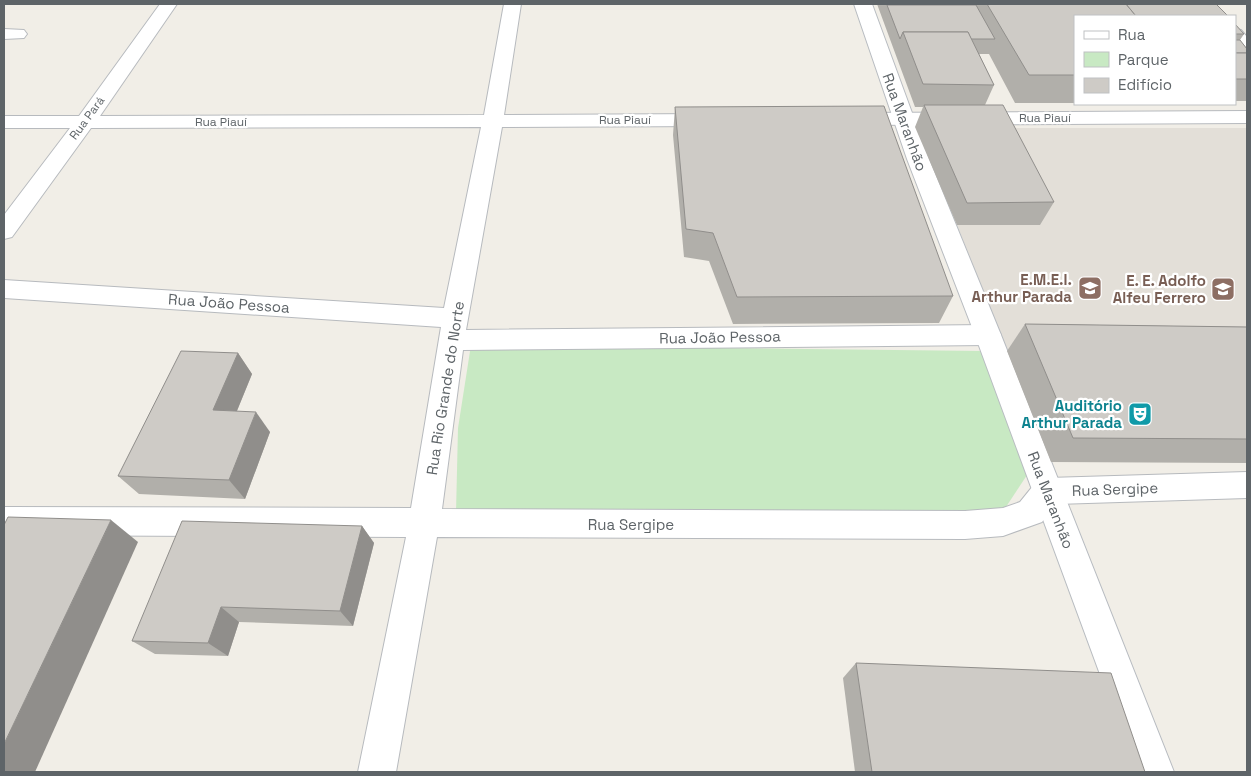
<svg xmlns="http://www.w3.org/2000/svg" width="1251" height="776" font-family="'Space Grotesk',sans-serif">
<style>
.education{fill:#e3dfd8}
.green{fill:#c8e9c3}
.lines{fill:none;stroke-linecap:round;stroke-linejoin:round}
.street-casing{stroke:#b7babe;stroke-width:2}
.secondary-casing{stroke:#b8bcc1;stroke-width:2}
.street{fill:#fff;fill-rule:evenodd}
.secondary{fill:#fff;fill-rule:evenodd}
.wall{fill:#b1afaa}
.shaded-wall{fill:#908e8b}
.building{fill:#cecbc6;stroke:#908e8b}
.labels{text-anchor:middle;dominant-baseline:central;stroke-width:4.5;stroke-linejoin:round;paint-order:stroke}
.far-street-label{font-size:12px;fill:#5e6468;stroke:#fff}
.street-label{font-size:15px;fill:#5e6468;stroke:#fff}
.education-label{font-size:15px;font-weight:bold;fill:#785e54;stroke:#fff;text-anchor:end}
.culture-label{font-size:15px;font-weight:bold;fill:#0d838f;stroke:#fff;text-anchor:end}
</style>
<rect width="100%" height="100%" fill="#f1eee7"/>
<path class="education" d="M993,128H1247V367L1238,354L1007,351L957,225H1040Z"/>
<path class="green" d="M471,345L983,351L1031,469L1000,516L456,513L458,428Z"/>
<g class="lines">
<g class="street-casing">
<g id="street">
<path d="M160,4H177L100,116L484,115L504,4H521L504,115L712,114L719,116L722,120L719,124L712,126L502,127L466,330L988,325L997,328L1001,335L997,342L988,345L463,350L442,509L965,511L1003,508L1020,502L1037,481L1048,478L1247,472V498L1056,504L1042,522L1003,536L965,539L437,537L396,772H358L406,537L4,535V507L411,508L441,327L4,298V280L444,308L481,127L91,128L12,237L4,239V215L70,128H4V116H79Z"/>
<path d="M4,29L24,30L27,34L24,38L4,39Z"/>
<path d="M1235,29L1241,30L1247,37V53L1241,52L1235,45Z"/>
<path d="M1247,111V123L853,125L846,123L843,119L846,115L853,113Z"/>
</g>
</g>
<g class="secondary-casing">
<path id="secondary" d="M854,4H872L929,159L1001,335L1174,772H1136L975,335L907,159Z"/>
</g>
<use href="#street" class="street"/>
<use href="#secondary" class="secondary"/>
</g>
<g class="wall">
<path d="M877,4H1216L1075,16V103H1015L989,54H979L994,85L985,105L1054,202L1040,225H957L915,127L923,107H915Z"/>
<path d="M1235,24L1244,34L1240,40L1247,49V101H1235Z"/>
<path d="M675,107L953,296L939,323L733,324L709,261L684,257L673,135Z"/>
<path d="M1025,324L1247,327V463L1051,462L1007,351Z"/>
<path d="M238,353L252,374L237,411L270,432L245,499L139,494L118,476Z"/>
<path d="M362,526L374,543L353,626L239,622L228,656L155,654L132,641Z"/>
<path d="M856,663L1145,772H855L843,678Z"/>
</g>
<g class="shaded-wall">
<path d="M238,353L252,374L229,430L213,410Z"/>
<path d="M256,412L270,432L245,499L229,480Z"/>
<path d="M111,520L138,542L35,772H4V744Z"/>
<path d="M362,526L374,543L353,626L340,611Z"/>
<path d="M221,607L239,622L228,656L208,643Z"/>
</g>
<g class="building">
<path d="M987,4H1126L1136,16H1075V75H1029Z"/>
<path d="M1126,4H1216L1228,16H1136Z"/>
<path d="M887,5H976L995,39H971L968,32H903L900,39Z"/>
<path d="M1235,24L1244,34H1235Z"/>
<path d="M903,32H968L994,85L923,84Z"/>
<path d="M1235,40H1240L1247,49V53H1235Z"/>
<rect x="1235" y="53" width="12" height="26"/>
<path d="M924,105H1003L1054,202L967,203Z"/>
<path d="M884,106L953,296L737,297L713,233L686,229L675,107Z"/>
<path d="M1025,324L1247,327V439L1073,438Z"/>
<path d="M181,351L238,353L213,410L256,412L229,480L118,476Z"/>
<path d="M8,517L111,520L4,744V525Z"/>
<path d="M182,521L362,526L340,611L221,607L208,643L132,641Z"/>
<path d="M856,663L1111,673L1145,772H872Z"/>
</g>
<defs>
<g id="school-square" transform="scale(1.25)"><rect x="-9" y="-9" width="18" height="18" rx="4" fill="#8d6e63" stroke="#fff"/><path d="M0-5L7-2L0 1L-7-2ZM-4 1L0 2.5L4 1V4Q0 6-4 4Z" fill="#fff"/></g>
<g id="theatre-square" transform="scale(1.25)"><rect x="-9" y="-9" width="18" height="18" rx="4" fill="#0f9aa8" stroke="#fff"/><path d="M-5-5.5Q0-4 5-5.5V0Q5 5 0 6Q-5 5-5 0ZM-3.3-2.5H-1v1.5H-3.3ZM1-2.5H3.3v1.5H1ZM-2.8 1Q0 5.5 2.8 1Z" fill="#fff"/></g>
</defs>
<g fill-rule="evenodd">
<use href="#school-square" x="1090" y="288"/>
<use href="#school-square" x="1223" y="289"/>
<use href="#theatre-square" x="1140" y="414"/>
</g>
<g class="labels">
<g class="far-street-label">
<text transform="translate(87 118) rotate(-54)">Rua Pará</text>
<text x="1045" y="118">Rua Piauí</text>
<text x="625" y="120">Rua Piauí</text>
<text x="221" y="122">Rua Piauí</text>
</g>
<g class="street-label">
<text transform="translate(905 122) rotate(70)">Rua Maranhão</text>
<text transform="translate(229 303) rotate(4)">Rua João Pessoa</text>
<text transform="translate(720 337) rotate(-1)">Rua João Pessoa</text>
<text transform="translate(445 388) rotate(-81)">Rua Rio Grande do Norte</text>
<text transform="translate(1115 489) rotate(-2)">Rua Sergipe</text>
<text transform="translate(1051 500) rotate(69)">Rua Maranhão</text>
<text x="631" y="524">Rua Sergipe</text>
</g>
<g class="education-label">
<text x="1072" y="279">E.M.E.I.<tspan x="1072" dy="17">Arthur Parada</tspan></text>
<text x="1206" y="280">E. E. Adolfo<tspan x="1206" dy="17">Alfeu Ferrero</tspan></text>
</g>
<g class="culture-label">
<text x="1122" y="405">Auditório<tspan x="1122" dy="17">Arthur Parada</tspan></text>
</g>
</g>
<rect width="1251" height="776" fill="none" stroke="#5e6468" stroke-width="10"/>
<rect x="1074" y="15" width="162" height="90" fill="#ffffff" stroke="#bfc1c3"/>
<rect x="1084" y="31" width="25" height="8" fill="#ffffff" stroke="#bfc1c3"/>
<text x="1118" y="40" font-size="15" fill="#5e6468">Rua</text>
<rect x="1084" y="52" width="25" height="15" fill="#c8e9c3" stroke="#bfc1c3"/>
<text x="1118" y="65" font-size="15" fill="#5e6468">Parque</text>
<rect x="1084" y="78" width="25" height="15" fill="#cecbc6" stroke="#bfc1c3"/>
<text x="1118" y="90" font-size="15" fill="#5e6468">Edifício</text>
</svg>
